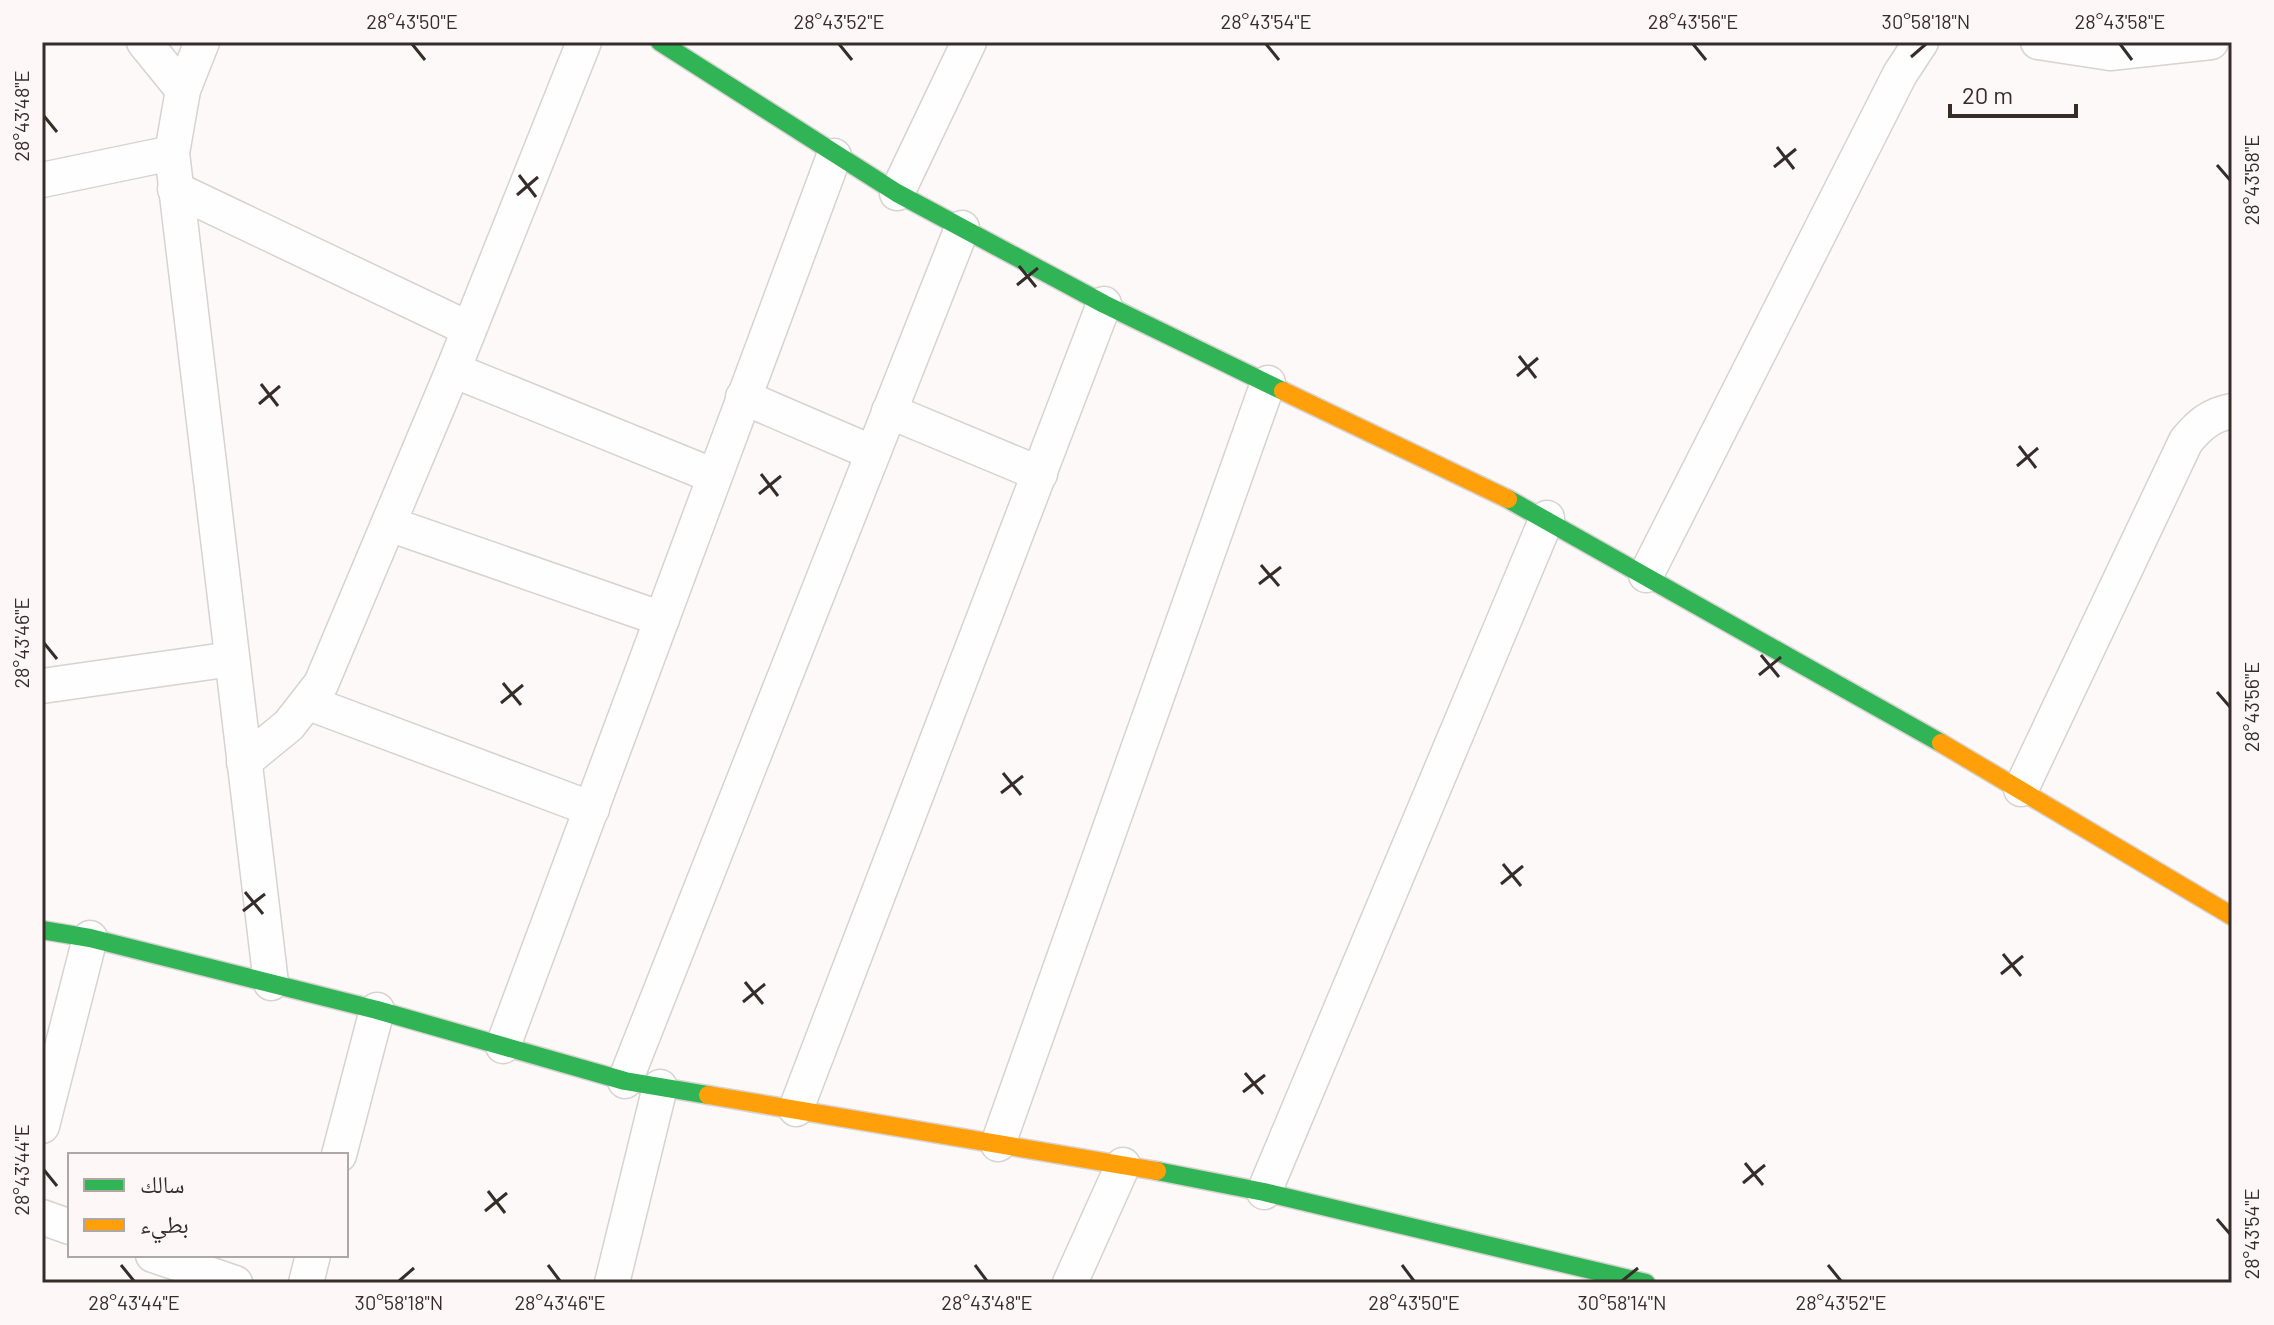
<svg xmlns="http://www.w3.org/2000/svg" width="2274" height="1325" font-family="Barlow,'Noto Naskh Arabic',sans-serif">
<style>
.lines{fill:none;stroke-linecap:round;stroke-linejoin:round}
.street-casing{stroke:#d8d2d0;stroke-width:37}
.fast-casing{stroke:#d8d2d0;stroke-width:21}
.slow-casing{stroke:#d8d2d0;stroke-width:21}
.street{stroke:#fffefe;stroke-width:34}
.fast{stroke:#30b455;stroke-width:18}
.slow{stroke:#ff9f0a;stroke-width:18}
.ticks{fill:none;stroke:#362d2b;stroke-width:3}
.neatline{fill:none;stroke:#362d2b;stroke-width:3}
.ticks-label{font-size:20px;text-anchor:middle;fill:#362d2b}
</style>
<rect width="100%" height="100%" fill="#fcf9f8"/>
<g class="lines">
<g class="street-casing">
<g id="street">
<path d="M144,42L183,90"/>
<path d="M202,42L183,90L172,153L271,983"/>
<path d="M2038,42L2110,53L2211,42"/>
<path d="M42,180L172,153"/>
<path d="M175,189L469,329"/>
<path d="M897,193L969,42"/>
<path d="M453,370L714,476"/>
<path d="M743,397L873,453"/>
<path d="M889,411L1040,474"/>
<path d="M389,524L662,619"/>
<path d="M1646,575L1900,74L1921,42"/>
<path d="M42,686L232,659"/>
<path d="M309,703L592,809"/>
<path d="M244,762L289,725L321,684L453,370L584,42"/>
<path d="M2021,789L2186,441C2200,424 2211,415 2232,411"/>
<path d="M503,1046L834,156"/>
<path d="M625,1081L962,228"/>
<path d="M796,1109L1104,304"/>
<path d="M42,1126L90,938"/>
<path d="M998,1144L1268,383"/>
<path d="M339,1155L377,1010"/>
<path d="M1264,1192L1547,518"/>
<path d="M42,1217L70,1227"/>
<path d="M153,1255L235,1283"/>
<path d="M306,1283L313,1255"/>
<path d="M612,1283L660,1087"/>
<path d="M1070,1283L1123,1165"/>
</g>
</g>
<g class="fast-casing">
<g id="fast">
<path d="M660,42L897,193L1104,304L1283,391"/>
<path d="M1508,499L1941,743"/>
<path d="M42,930L90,938L377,1010L625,1081L708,1095"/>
<path d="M1157,1171L1264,1192L1646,1283"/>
</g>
</g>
<g class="slow-casing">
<g id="slow">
<path d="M1283,391L1508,499"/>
<path d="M1941,743L2232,916"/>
<path d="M708,1095L1157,1171"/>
</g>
</g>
<use href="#street" class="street"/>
<use href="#fast" class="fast"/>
<use href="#slow" class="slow"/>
</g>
<path class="ticks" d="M412,44L425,60M839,44L852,60M1266,44L1279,60M1693,44L1706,60M2120,44L2132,60M1911,57L1926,44M44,116L57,132M1777,147L1794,169M2217,165L2230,180M1774,167L1796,149M519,175L536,197M517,195L538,177M1019,266L1036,287M1017,285L1038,268M1519,356L1536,378M1517,376L1538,358M261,384L278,406M259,404L280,386M2019,446L2036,468M2017,466L2038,448M761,474L778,496M759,494L781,476M1261,565L1279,586M1259,584L1281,567M44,643L57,659M1761,655L1779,677M1759,675L1781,657M503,683L521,705M2217,692L2230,707M501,703L523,685M1003,773L1021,795M1001,793L1023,776M1503,864L1521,886M1501,884L1523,866M245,892L263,914M243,911L265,894M2003,954L2021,976M2001,974L2023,956M745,982L763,1004M743,1002L765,984M1245,1073L1263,1094M1243,1092L1265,1075M1745,1163L1763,1185M44,1170L57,1186M1743,1183L1765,1165M488,1191L505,1213M485,1211L507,1193M2217,1219L2230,1234M121,1265L134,1281M548,1265L560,1281M975,1265L987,1281M1402,1265L1414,1281M1828,1265L1841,1281M399,1281L414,1268M1622,1281L1638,1268"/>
<rect width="2274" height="1325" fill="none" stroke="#fdf8f7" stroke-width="88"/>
<rect x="68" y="1153" width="280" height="104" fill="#fdf8f7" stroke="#ada7a5" stroke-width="2"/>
<rect x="84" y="1179" width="40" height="12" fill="#30b455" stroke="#ada7a5" stroke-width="2"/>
<text x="140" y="1193" font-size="24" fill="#362d2b">سالك</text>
<rect x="84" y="1219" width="40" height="12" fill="#ff9f0a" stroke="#ada7a5" stroke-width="2"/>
<text x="140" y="1233" font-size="24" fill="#362d2b">بطيء</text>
<path d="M1950 104v12h126v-12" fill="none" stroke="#362d2b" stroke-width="4"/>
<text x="1962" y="104" font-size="24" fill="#362d2b" stroke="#fdf8f7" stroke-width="6" paint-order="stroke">20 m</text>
<rect x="44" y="44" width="2186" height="1237" class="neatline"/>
<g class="ticks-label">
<text x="412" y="29">28°43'50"E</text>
<text x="839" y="29">28°43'52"E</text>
<text x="1266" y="29">28°43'54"E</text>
<text x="1693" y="29">28°43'56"E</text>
<text x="1926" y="29">30°58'18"N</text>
<text x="2120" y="29">28°43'58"E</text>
<text transform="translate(22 116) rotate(-90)" y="7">28°43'48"E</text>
<text transform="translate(2252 180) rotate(-90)" y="7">28°43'58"E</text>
<text transform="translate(22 643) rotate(-90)" y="7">28°43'46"E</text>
<text transform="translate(2252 707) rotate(-90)" y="7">28°43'56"E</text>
<text transform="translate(22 1170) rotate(-90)" y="7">28°43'44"E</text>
<text transform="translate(2252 1234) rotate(-90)" y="7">28°43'54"E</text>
<text x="134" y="1310">28°43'44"E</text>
<text x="399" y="1310">30°58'18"N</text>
<text x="560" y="1310">28°43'46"E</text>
<text x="987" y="1310">28°43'48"E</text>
<text x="1414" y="1310">28°43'50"E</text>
<text x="1622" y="1310">30°58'14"N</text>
<text x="1841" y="1310">28°43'52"E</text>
</g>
</svg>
